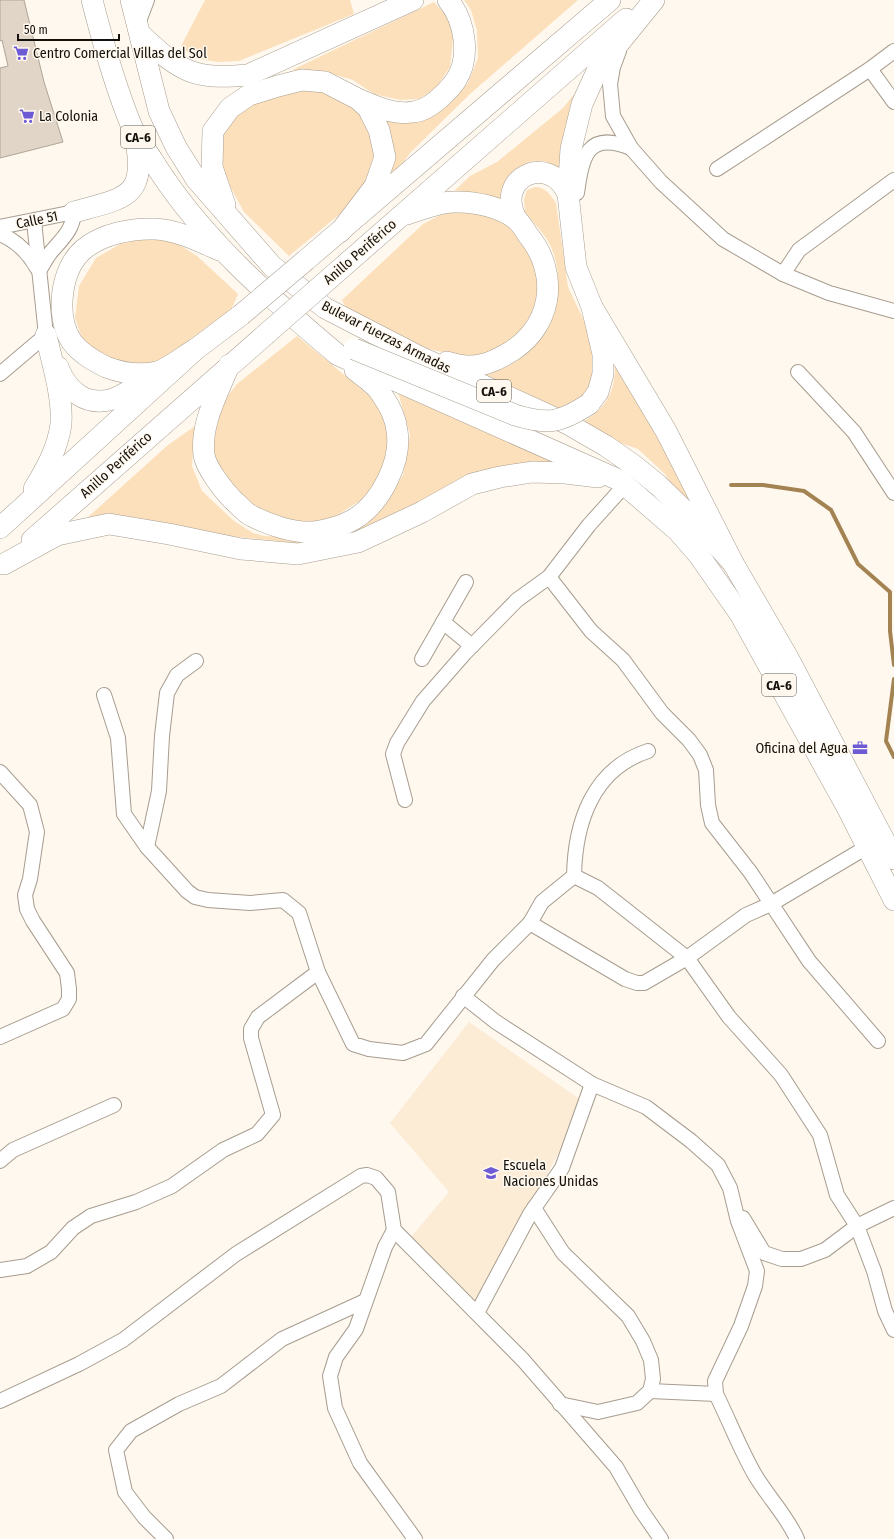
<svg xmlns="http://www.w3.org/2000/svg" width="894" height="1539" font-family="'Fira Sans Condensed',sans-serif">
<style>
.built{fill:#fcecd6}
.green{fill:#fce0bb}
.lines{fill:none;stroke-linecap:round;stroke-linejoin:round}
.stream{stroke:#a48353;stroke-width:4}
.building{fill:#e0d5c6;stroke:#afa596}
.minor-casing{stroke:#a79d8f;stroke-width:16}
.highway-casing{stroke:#a79d8f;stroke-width:22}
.minor{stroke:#fff;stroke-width:14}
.highway{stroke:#fff;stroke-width:21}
.highway-bridge-casing{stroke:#a79d8f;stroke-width:22;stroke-linecap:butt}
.highway-bridge{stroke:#fff;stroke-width:21}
.labels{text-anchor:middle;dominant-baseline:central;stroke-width:3;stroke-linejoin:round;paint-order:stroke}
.shield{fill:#fff8ef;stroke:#5a564f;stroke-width:1}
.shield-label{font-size:13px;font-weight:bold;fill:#14100b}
.poi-label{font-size:14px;fill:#14100b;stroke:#fff8ef;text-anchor:start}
.street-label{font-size:14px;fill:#14100b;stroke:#fff8ef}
</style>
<rect width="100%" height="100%" fill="#fff8ef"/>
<path class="built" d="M469,1022L581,1100L558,1154L477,1303L410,1238L449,1192L390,1123Z"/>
<g class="green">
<path d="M205,0H350L354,14L239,61L217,62L194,58L181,46Z"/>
<path d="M464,0H578L470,94L411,152L393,176L385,182L380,115L457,95L468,83L478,58L477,31L471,10Z"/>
<path d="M434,2L448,18L453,38L450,67L436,88L419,99L400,100L374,94L353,80L326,72L292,70Z"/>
<path d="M593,71L560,171C552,164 544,160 534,161C511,164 510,191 505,209L452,193L470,176L497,162L563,108Z"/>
<path d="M298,90H318L344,97L360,113L371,130L374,153L369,178L358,199L289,256L244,212L224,175L219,153L225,129L245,108L264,100Z"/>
<path d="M535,187C545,187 551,195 556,203L568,287L599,352L596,384L565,414L467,373C481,371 500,371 512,364C550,344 569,286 551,247C545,234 535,224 525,213L524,199L527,190Z"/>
<path d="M479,209L499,216L530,247L541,286L529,326L511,344L482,357H463L421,347L347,310L342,300L423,224L446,212Z"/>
<path d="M147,237L175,242L197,256L238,294L231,310L160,361L131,369L84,344L75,318L79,286L96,258L122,243Z"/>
<path d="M297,336L377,402L387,422L392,454L372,493L336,516L319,521L300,523L272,519L231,491L212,449L220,406L237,384Z"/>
<path d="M614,348L695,501L689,507L664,473L638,449L621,443L581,423C614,404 617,383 614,348Z"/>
<path d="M398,392L565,464L529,465L329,544L296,543L229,536L134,517L87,518L168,445L195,426L192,466L202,491L234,521L253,533L264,536L297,537L382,508L403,475L410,435Z"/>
</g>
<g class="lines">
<g class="stream">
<path d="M731,485H763L804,491L831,510L858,564L890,592V631L894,665"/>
<path d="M894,679L886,741L894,757"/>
</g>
</g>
<path class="building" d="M0,0H24L44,82L63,142L0,158V68L8,66L2,40L0,41Z"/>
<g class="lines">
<g class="minor-casing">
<g id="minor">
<path d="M138,24L147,0"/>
<path d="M619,51L613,67L610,84L613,116L631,148L661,182L723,239L783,274L829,293L894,311"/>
<path d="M870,69L894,102"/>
<path d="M717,169L870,69L894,51"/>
<path d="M577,193C582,157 587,130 631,148"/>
<path d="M0,227L74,212C73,230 62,239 51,252C46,258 43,265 39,271"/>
<path d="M0,234C17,241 28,252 37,268"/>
<path d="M783,274L799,250L894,180"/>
<path d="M798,372L854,432L894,493"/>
<path d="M0,374L46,335L34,221"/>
<path d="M549,577L591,631L623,660L662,713L689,740L700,755L706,770L708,805L712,823L751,873L809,961L878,1041"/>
<path d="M443,622L472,646"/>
<path d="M422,659L466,582"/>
<path d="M104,695L118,738L124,814L147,847L187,891L195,897L208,900L250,903L283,900L299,913L318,972L353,1044L369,1049L403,1053L426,1044L493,960L530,923L542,902L574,876C575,822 593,769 648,751"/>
<path d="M0,772L30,805L37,832L30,879L25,895L27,909L33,921L67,973L69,989V999L63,1009L0,1037"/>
<path d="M405,800L393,754L397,743L423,701L465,653L517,600L549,577L589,525L625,485"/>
<path d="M147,847L159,791L162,736L167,693L177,675L196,661"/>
<path d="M574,876L598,888L687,958L729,1017L781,1075L820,1135L837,1195L857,1226L874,1271L885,1311L894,1330"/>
<path d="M530,923L625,979L637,983H644L687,958L746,915L771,904L867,847"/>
<path d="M463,996L496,1022L592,1084L646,1107L691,1141L718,1165L730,1188L738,1221L757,1271L755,1286L741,1326L715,1381L716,1394C729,1420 740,1449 755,1475C768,1497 787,1516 797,1539"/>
<path d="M0,1161L13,1150L114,1105"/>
<path d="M534,1208L563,1253L628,1316L643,1341L651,1360L653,1379L650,1391L637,1403L598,1412L560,1404"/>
<path d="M743,1218L764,1253L782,1259H801L825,1250L857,1226L894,1208"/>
<path d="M394,1230L385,1247L356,1329L336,1357L330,1376L335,1408L360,1463L415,1539"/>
<path d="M0,1270L27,1266L51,1252L73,1228L91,1216L136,1202L172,1186L223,1150L257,1134L273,1115L251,1038V1029L258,1017L318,972"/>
<path d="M477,1313L530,1214L562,1168L592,1084"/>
<path d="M650,1391L716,1394"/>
<path d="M0,1401L79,1364L123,1340L236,1254L361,1176L367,1175L376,1178L388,1192L394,1230L523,1360L616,1467L641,1510L661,1539"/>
<path d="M166,1539L144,1517L125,1492L116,1450L131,1431L179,1404L221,1386L282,1339L365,1301"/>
</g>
</g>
<g class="highway-casing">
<g id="highway">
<path d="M92,0C103,43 115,87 132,127C137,139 146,150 153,161C200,237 270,298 338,355L619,480L678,531L698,554L740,614L848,809L894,900"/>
<path d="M131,0L159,111L176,147L196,179L272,266L325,308L420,357L568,424L606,446L632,464L658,485L693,519L733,563"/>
<path d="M141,35C181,72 193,80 248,75L413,0"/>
<path d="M360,100C377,107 394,115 413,112C425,111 436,102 444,94C448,90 453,85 456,80C471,57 465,21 448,0"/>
<path d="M225,205L212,167L213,131L230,108L249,95L278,86L302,80L325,82L358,99L368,108L379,130L385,157L375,186L340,232"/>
<path d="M74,212C125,198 148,198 135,137"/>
<path d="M407,214C422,209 439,202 454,202C474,201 502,207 517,220C521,224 525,230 528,235C561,275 552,330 505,355C495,361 480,367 468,366C461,366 454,364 447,362"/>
<path d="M517,220C493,179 548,151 568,194"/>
<path d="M306,260L610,0"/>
<path d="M330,278L626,19"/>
<path d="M592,307L666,431L733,563L787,656L894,859"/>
<path d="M196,349C185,355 168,369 157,372C140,376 122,373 106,367C94,361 81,354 72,342C55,317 60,269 84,249C102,234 132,228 155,229C177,230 199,241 219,250"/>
<path d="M229,365C218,393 200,424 204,455C206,468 224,491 233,500C239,505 245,513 252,516C269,525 293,533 313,532C326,531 345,525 356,518C381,502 402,461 397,431C396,419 389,405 382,395C377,385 364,377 355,370"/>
<path d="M58,367C67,391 86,407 113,399C128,394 142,381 156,373"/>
<path d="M589,404L598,392L603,374V354L592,307L576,267L568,194L571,149L582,104L598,69L654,0"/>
<path d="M34,489C46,469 58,448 61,424C63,397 52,362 46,335"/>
<path d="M0,528L196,349L241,315"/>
<path d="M32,540L265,335"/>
<path d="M4,564L57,535L109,524L169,534L241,549L298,554L358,542L422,512L472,484L500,477L532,472L565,473L598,477"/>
</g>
</g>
<use href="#minor" class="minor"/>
<use href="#highway" class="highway"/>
<g class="highway-bridge-casing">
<g id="highway-bridge">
<path d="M241,315L306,260"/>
<path d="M265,335L330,278"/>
<path d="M354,349L515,415C548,425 560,423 589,404"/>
</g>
</g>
<use href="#highway-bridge" class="highway-bridge"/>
</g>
<defs>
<g id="supermarket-bare" transform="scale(1.2)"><path d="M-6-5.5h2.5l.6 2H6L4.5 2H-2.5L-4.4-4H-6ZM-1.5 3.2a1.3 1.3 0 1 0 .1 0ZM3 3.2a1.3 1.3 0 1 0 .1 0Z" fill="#6d5bd5" stroke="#fff8ef" stroke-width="2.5" paint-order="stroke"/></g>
<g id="office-bare" transform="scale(1.2)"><path d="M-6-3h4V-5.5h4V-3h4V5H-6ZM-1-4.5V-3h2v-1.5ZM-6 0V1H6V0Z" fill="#6d5bd5" stroke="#fff8ef" stroke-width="2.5" paint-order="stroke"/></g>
<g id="school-bare" transform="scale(1.2)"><path d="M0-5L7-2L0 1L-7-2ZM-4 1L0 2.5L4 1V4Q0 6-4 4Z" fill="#6d5bd5" stroke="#fff8ef" stroke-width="2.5" paint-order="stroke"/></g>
</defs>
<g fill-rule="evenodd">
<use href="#supermarket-bare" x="21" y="53"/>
<use href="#supermarket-bare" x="27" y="116"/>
<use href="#office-bare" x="860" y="748"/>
<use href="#school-bare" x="491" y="1173"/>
</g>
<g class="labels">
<g class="shield">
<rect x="121" y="126" width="34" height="22" rx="3"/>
<rect x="477" y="380" width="34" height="22" rx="3"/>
<rect x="762" y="674" width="34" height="22" rx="3"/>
</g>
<g class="shield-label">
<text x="138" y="137">CA-6</text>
<text x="494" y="391">CA-6</text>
<text x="779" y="685">CA-6</text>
</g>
<g class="poi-label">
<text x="33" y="53">Centro Comercial Villas del Sol</text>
<text x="39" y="116">La Colonia</text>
<text x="848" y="748" text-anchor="end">Oficina del Agua</text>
<text x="503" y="1165">Escuela<tspan x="503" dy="16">Naciones Unidas</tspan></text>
</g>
<g class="street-label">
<text transform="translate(37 220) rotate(-12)">Calle 51</text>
<text transform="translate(360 252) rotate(-41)">Anillo Periférico</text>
<text transform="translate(386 337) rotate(27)">Bulevar Fuerzas Armadas</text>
<text transform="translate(116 465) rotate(-42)">Anillo Periférico</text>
</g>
</g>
<path d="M18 34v6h101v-6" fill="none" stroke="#14100b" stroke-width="2"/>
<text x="24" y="34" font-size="12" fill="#14100b" stroke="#fff8ef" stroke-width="3" paint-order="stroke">50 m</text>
</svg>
